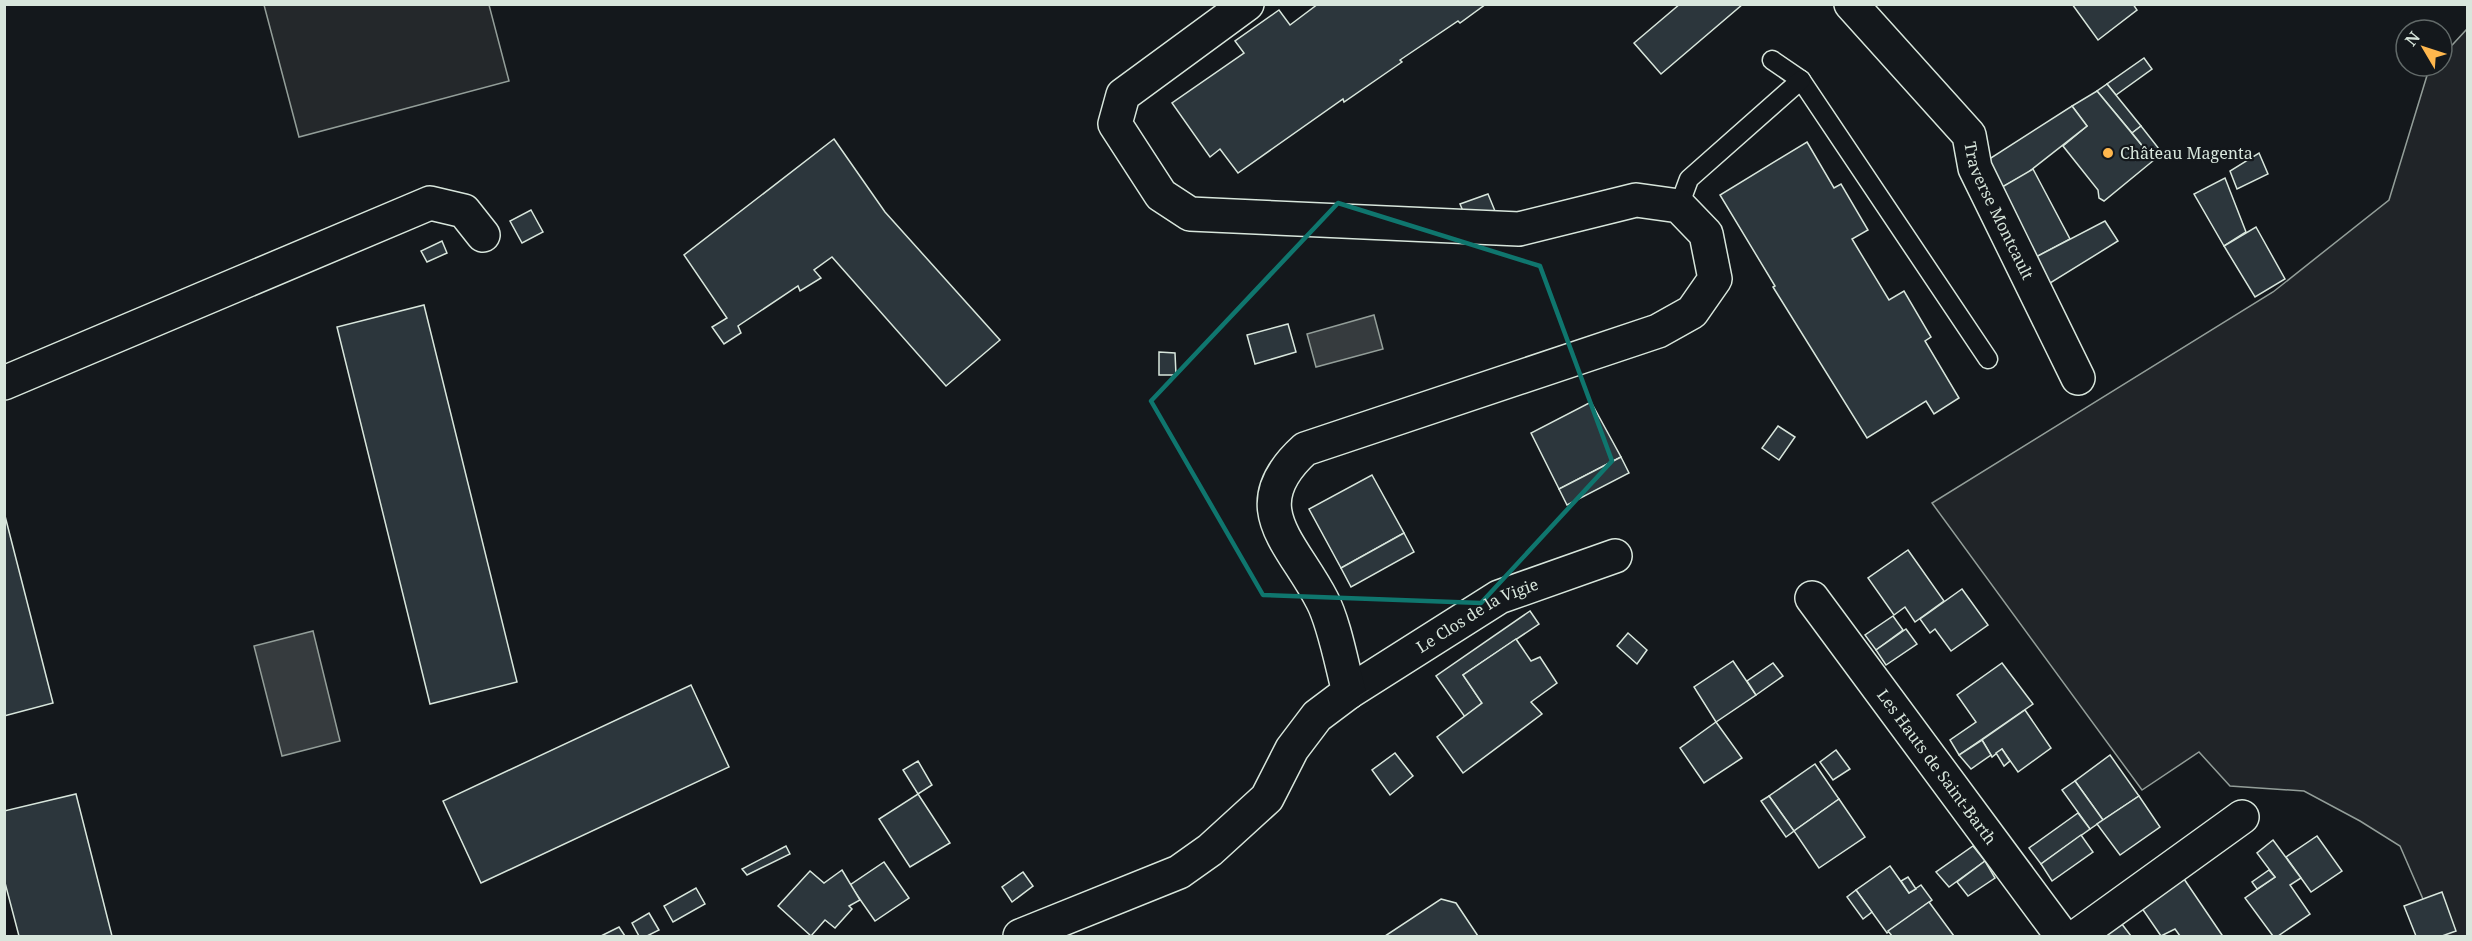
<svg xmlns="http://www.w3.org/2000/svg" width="2472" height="941" font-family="'Noto Serif',serif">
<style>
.green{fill:#202428;stroke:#939e99;stroke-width:1.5}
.parking{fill:#24282b;stroke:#939e99;stroke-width:1.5}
.water{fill:#363b3e;stroke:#939e99;stroke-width:1.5}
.building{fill:#2c363c;stroke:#d8e6dc;stroke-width:1.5}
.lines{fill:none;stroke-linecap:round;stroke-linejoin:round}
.service-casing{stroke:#d8e6dc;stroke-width:21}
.minor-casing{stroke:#d8e6dc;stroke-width:36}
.service{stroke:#14181c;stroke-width:18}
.minor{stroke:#14181c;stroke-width:33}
.marked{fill:none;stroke:#0f766e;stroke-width:4.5;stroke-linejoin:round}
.poi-dot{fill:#ffb74d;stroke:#14181c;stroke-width:2}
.labels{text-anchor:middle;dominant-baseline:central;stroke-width:4.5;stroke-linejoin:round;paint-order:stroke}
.poi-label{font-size:16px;fill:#d8e6dc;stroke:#14181c;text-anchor:start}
.street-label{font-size:16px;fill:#d8e6dc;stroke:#14181c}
</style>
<rect width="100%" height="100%" fill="#14181c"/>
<path class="green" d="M2467,29V936H2439L2400,846L2360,821L2304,791L2230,786L2199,752L2142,790L1932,503L2273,292L2389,200L2429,69L2432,66H2442V56Z"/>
<path class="parking" d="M264,5H489L509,81L299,137Z"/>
<g class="water">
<path d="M1374,315L1383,349L1316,367L1307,334Z"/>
<path d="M313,631L340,741L282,756L254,646Z"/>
</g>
<g class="building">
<path d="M1318,4H1486L1460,23L1458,21L1400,60L1402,62L1344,102L1343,99L1238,173L1220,149L1210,157L1172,103L1244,53L1235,41L1279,10L1290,25Z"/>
<path d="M1680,4H1743L1661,74L1634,43Z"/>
<path d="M2072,4H2133L2137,10L2098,40Z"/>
<path d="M2144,58L2152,69L2116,95L2107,84Z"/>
<path d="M2107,84L2141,126L2132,133L2097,91Z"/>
<path d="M2097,91L2154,160L2104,201L2099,198L2098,190L2063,146L2087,126L2072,106Z"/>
<path d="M2072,106L2087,126L2026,174L1997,190L1983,163Z"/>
<path d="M2141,126L2163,154L2154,160L2132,133Z"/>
<path d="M834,139L885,212L1000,340L946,386L832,257L814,270L821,278L800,291L798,286L738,326L741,333L724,344L712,327L727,318L684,255Z"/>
<path d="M1807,142L1834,188L1841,184L1868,230L1852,239L1889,300L1904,291L1931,337L1925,341L1959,398L1934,414L1926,401L1867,438L1773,287L1775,286L1720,195Z"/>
<path d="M2259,153L2268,174L2237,189L2230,171Z"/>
<path d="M2033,169L2070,239L2034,258L1997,190Z"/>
<path d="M2225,178L2246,232L2224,246L2194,194Z"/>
<path d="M1488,194L1495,211L1468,223L1460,204Z"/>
<path d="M531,210L543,232L522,243L510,221Z"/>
<path d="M2105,221L2118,241L2047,285L2034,258Z"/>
<path d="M2256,227L2285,279L2255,297L2224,246Z"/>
<path d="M442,241L447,253L427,262L421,251Z"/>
<path d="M424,305L517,682L430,704L337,327Z"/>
<path d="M1288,324L1296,352L1255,364L1247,335Z"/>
<path d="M1159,352L1175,353L1176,375H1159Z"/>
<path d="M1591,402L1621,457L1559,489L1531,433Z"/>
<path d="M1778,426L1795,437L1779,460L1762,448Z"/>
<path d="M1621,457L1629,473L1567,505L1559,489Z"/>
<path d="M1372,475L1404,533L1341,568L1309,509Z"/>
<path d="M4,512L53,703L4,716Z"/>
<path d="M1404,533L1414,552L1351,587L1341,568Z"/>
<path d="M1908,550L1944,601L1915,622L1905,607L1894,615L1868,578Z"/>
<path d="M1962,589L1988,625L1951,651L1935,629L1930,633L1920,619Z"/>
<path d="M1530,611L1539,624L1463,675L1482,703L1465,717L1436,676Z"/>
<path d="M1893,616L1903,630L1876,650L1865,635Z"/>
<path d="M1906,629L1917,644L1886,665L1876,650Z"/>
<path d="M1628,633L1647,650L1637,664L1617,646Z"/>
<path d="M1516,639L1531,661L1540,657L1557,683L1531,702L1542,714L1463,773L1437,737L1482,703L1463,675Z"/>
<path d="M1733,661L1756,695L1716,722L1694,687Z"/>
<path d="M1773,663L1783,676L1756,695L1747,681Z"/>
<path d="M2002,663L2033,704L1959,755L1950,740L1976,722L1957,695Z"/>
<path d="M691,685L729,767L481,883L443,801Z"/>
<path d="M2025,710L2051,748L2018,772L2002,749L1992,757L1982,740Z"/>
<path d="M1716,722L1742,758L1704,783L1680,748Z"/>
<path d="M1982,740L1991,755L1971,769L1959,755Z"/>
<path d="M2002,749L2010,761L2004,766L1996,753Z"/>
<path d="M1836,750L1850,769L1833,780L1820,762Z"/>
<path d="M1395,753L1413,776L1390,795L1372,770Z"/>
<path d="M2110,755L2139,796L2103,820L2075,781Z"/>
<path d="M918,761L932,785L918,794L903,770Z"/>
<path d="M1815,764L1839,799L1794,831L1769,796Z"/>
<path d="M2075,781L2103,820L2090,829L2062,790Z"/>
<path d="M76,794L112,936H19L4,879V811Z"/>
<path d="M918,794L950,843L910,867L879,819Z"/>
<path d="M1769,796L1794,831L1786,837L1761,801Z"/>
<path d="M2139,796L2160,827L2120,855L2097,824Z"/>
<path d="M1839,799L1865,837L1819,868L1794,831Z"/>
<path d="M2078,813L2090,829L2041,864L2029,848Z"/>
<path d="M2081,835L2093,852L2052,881L2041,864Z"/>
<path d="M2317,836L2342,871L2311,892L2286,857Z"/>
<path d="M2273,840L2301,878L2290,885L2310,914L2278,936H2273L2245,898L2275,877L2257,853Z"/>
<path d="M786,846L790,854L747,875L742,869Z"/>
<path d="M1973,846L1985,861L1949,887L1936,872Z"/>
<path d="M1985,861L1995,878L1968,896L1957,882Z"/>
<path d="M884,862L909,898L875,921L850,885Z"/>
<path d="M1890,866L1909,893L1921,885L1932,900L1887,933L1856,890Z"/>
<path d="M842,870L860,900L849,906L852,909L835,928L825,920L811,936L778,906L810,871L824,883Z"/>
<path d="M2269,870L2275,877L2257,889L2252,882Z"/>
<path d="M1023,872L1033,886L1012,902L1002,887Z"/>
<path d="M2182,876L2222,935L2221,936H2180L2175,929L2161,936L2139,904Z"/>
<path d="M1908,877L1916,889L1909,893L1901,881Z"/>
<path d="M696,888L705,904L673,922L664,906Z"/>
<path d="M1856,890L1872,912L1863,919L1847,897Z"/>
<path d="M2442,892L2456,931L2442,936H2416L2404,906Z"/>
<path d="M1441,899L1456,903L1478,936H1385Z"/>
<path d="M1929,902L1954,936H1892L1888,931Z"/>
<path d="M649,913L659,930L647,936H639L632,923Z"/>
<path d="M2118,919L2131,936H2093Z"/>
<path d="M619,927L625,936H601Z"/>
</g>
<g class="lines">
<g class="service-casing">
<g id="service">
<path d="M1772,60L1801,80L1988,359"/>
<path d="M1679,206L1689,179L1801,80"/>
</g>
</g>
<g class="minor-casing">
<g id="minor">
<path id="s1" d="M1851,4L1969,135L1975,168L2078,378"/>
<path d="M4,383L430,203L464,211L483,235"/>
<path id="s2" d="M1812,598L2062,936"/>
<path id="s3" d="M1349,692L1499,597L1615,556"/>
<path d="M1020,936L1179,872L1210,850L1267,798L1292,749L1317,716L1349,692C1342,666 1334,622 1322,600C1292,542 1241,507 1305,449L1658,331L1692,312L1715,279L1706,234L1679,206L1636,200L1519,229L1190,214L1161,195L1115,124L1123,95L1247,4"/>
<path d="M2077,936L2242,817"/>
</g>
</g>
<use href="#service" class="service"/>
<use href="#minor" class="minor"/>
</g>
<path class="marked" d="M1338,203L1540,266L1612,461L1481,603L1263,595L1151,401Z"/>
<circle class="poi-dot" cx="2108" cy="153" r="6"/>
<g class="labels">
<g class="poi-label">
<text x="2120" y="153">Château Magenta</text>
</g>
<g class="street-label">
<text stroke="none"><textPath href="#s1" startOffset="258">Traverse Montcault</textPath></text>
<text stroke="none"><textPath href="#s3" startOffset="150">Le Clos de la Vigie</textPath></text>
<text stroke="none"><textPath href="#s2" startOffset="210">Les Hauts de Saint-Barth</textPath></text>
</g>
</g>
<rect width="2472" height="941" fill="none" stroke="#d8e6dc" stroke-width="12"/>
<g transform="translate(2424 48) rotate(309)"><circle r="28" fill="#14181c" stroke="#626a69" stroke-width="1.5"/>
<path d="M0-4.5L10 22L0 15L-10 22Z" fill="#ffb74d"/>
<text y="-9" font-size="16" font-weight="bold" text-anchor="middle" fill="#d8e6dc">N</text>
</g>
</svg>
